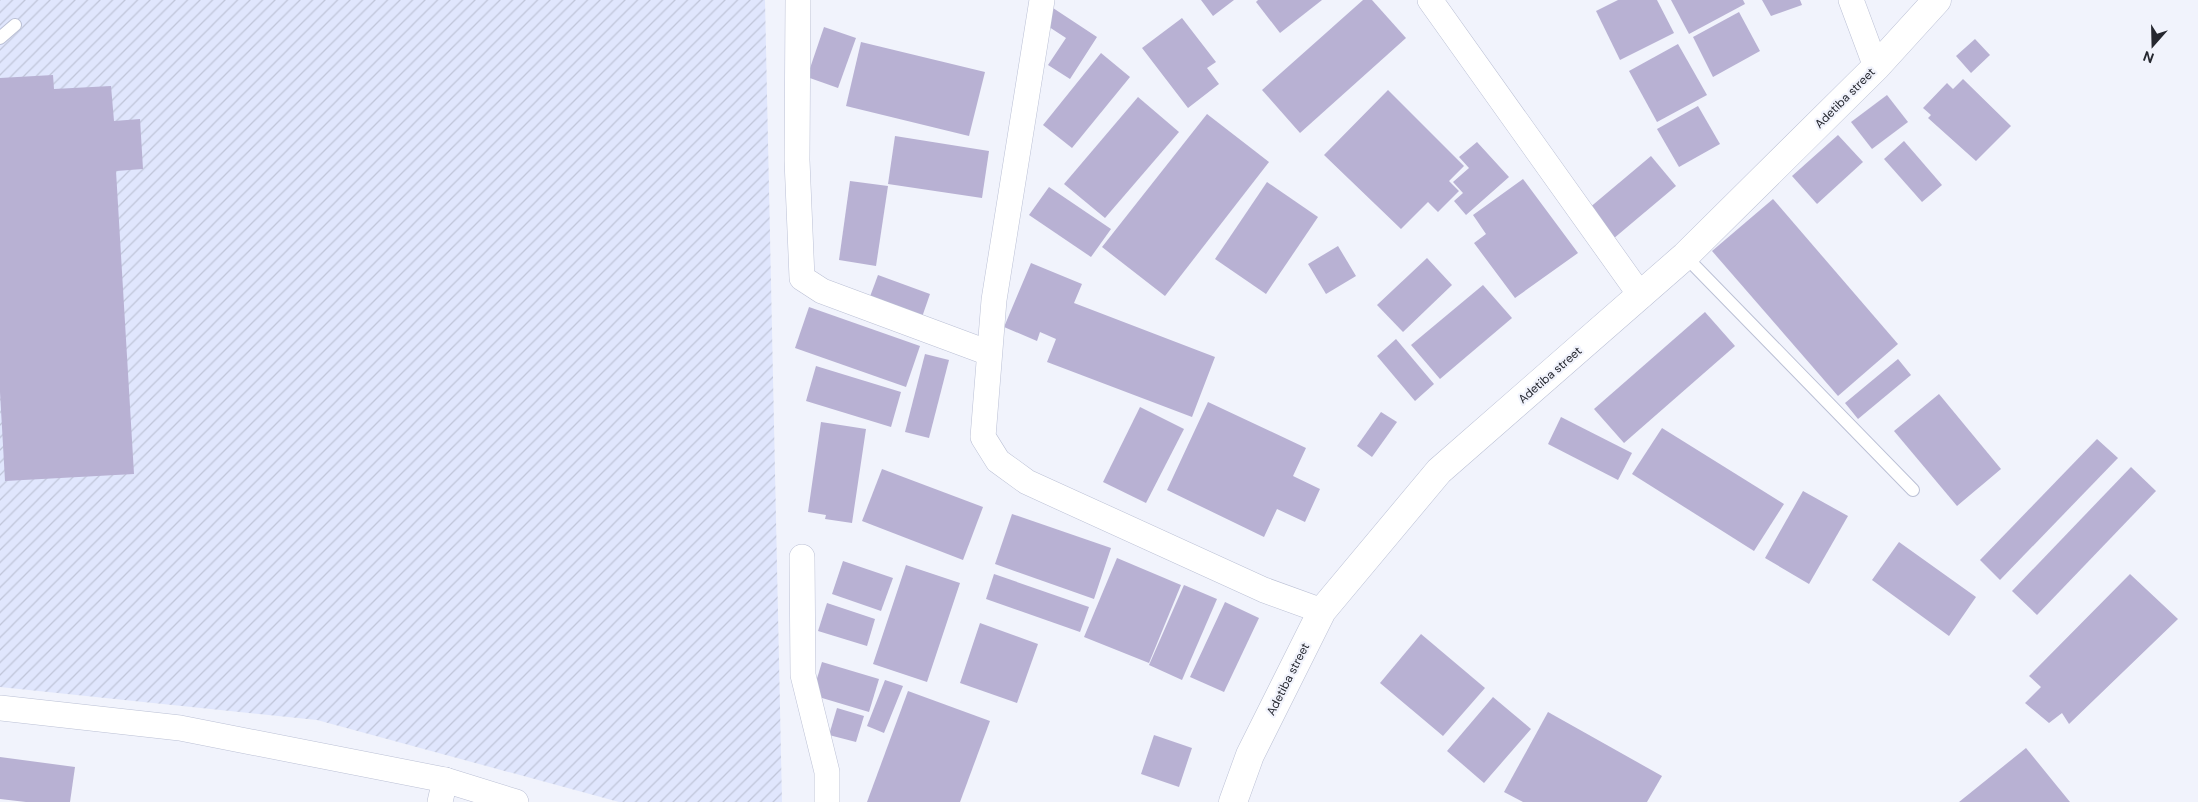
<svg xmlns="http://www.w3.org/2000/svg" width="2198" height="802" font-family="'DM Sans',sans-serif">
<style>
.industrial{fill:url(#industrial-furrows)}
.building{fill:#b8b1d3}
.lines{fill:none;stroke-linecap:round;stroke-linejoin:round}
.service-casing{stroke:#bbc0d5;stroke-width:14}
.minor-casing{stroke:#bbc0d5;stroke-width:26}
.tertiary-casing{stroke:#bbc0d5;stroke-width:29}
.service{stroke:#fff;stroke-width:12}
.minor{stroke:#fff;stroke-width:25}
.tertiary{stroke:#fff;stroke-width:28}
.labels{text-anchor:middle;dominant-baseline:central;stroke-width:4.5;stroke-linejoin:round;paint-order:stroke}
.street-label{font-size:12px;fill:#25272f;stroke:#f1f3fc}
</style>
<defs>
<pattern id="industrial-furrows" width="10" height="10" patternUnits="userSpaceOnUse" patternTransform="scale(1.25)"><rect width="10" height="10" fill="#e0e6fd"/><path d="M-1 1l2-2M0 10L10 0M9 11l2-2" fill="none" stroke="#c0c5d9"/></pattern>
</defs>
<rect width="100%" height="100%" fill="#f1f3fc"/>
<path class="industrial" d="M0,0H765L782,802H619L317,720L0,687Z"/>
<g class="building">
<path d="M1201,0H1234L1213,16Z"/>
<path d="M1258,0H1322L1280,33L1256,2Z"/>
<path d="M1363,0H1372L1406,38L1300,133L1262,90Z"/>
<path d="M1618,0H1657L1674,33L1620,60L1596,11Z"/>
<path d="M1671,0H1743L1745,4L1689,34Z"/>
<path d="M1762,0H1800L1802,5L1771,16Z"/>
<path d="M1053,8L1097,37L1070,79L1048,65L1066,38L1043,23Z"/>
<path d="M1739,12L1760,51L1713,77L1693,37Z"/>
<path d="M1182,18L1216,62L1207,68L1219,84L1188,108L1142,48Z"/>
<path d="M824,27L856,38L838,88L807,77Z"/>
<path d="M1975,39L1990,55L1971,73L1956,56Z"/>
<path d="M861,42L985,72L969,136L846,106Z"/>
<path d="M1678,44L1707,95L1657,122L1629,71Z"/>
<path d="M1101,53L1130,77L1072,148L1043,125Z"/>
<path d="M53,75L54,89L111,86L114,121L140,119L143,169L116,171L134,474L5,481L0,392V78Z"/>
<path d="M1963,79L2011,126L1976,161L1928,118L1931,115L1923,108L1947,83L1953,89Z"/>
<path d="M1388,90L1464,166L1449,181L1459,191L1438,212L1428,202L1401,229L1324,155Z"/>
<path d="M1887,95L1908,122L1872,149L1851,122Z"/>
<path d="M1138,97L1179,132L1105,218L1064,184Z"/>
<path d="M1698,106L1720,144L1679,167L1657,129Z"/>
<path d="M1207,114L1269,162L1165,296L1102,247Z"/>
<path d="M1838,135L1863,162L1817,204L1792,176Z"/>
<path d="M895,136L989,151L982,198L888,184Z"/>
<path d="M1904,141L1942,185L1922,202L1884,159Z"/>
<path d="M1477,142L1509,177L1466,215L1454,201L1463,193L1453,182L1469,168L1459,157Z"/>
<path d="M1651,156L1676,186L1613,239L1588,209Z"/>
<path d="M1523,179L1578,253L1515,298L1474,243L1486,234L1473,215Z"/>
<path d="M850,181L888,186L876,266L839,260Z"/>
<path d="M1267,182L1318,217L1266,294L1215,259Z"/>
<path d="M1049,187L1111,229L1091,257L1029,215Z"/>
<path d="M1773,199L1898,344L1838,396L1712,251Z"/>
<path d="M1338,246L1356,276L1326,294L1308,264Z"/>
<path d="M1427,258L1452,285L1403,332L1377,305Z"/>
<path d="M1031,263L1082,284L1074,303L1215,357L1192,417L1047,362L1056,339L1040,332L1037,341L1004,327Z"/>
<path d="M878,275L930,294L921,320L868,302Z"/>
<path d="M1483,285L1512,318L1440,379L1411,345Z"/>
<path d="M809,307L920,346L906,387L795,348Z"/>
<path d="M1705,312L1735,346L1624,443L1594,409Z"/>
<path d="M1396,339L1434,384L1415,401L1377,356Z"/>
<path d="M925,354L949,360L929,438L905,432Z"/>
<path d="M1898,359L1911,375L1858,419L1845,403Z"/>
<path d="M816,366L901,392L891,427L806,401Z"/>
<path d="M1939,394L2001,469L1957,506L1894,431Z"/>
<path d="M1208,402L1306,448L1293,476L1320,489L1305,522L1277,509L1264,537L1167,490Z"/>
<path d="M1140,407L1184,429L1146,503L1103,482Z"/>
<path d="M1381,412L1397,422L1372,457L1357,446Z"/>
<path d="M1561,417L1632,453L1618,480L1548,444Z"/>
<path d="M821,422L866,429L852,523L825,519L826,515L808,512Z"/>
<path d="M1662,428L1784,504L1754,551L1632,474Z"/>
<path d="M2097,439L2118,458L2000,580L1980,560Z"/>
<path d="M2131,467L2156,491L2037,615L2012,591Z"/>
<path d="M882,469L983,507L963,560L862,521Z"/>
<path d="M1803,491L1848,516L1809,584L1765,558Z"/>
<path d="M1012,514L1111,548L1094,599L995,564Z"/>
<path d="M1899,542L1976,597L1949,636L1872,580Z"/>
<path d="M1117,558L1181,585L1149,663L1084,637Z"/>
<path d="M843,561L893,578L881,611L832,594Z"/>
<path d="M906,565L960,583L927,682L873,664Z"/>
<path d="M994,574L1089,607L1080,632L986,599Z"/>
<path d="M2130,574L2178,619L2069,724L2062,713L2049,723L2025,703L2041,687L2029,676Z"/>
<path d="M1184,585L1217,599L1182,680L1149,665Z"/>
<path d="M1225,602L1259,618L1224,692L1190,677Z"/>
<path d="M827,603L875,619L867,646L818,631Z"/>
<path d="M980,623L1038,644L1017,703L960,683Z"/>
<path d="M1421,634L1485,688L1443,736L1380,683Z"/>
<path d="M822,662L879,679L869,712L812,695Z"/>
<path d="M885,680L903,686L884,733L867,726Z"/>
<path d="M908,691L990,721L960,802H867Z"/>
<path d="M1493,697L1531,729L1484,783L1447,751Z"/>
<path d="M837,708L864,716L856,742L829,735Z"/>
<path d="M1548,712L1662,776L1647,802H1523L1504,792Z"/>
<path d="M1154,735L1192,748L1179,787L1141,774Z"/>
<path d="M2026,748L2070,802H1959Z"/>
<path d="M0,757L75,767L70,802H26L0,799Z"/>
</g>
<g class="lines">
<g class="service-casing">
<g id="service">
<path d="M0,38L15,25"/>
<path d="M1685,256L1913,490"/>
</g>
</g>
<g class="minor-casing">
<g id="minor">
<path d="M798,0L797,160L802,278L822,291L989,353"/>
<path d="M1042,0L994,300L983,437L998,461L1027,482L1264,590L1322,611"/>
<path d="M1430,0L1641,296"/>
<path d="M1851,0L1876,67"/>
<path d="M802,557L803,675L827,772V802"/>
<path d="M0,708L180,728L445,780L516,802"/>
<path d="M440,802L445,780"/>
</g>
</g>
<g class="tertiary-casing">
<path id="tertiary" d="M1233,802L1250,755L1322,611L1439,471L1685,256L1876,67L1937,0"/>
</g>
<use href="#service" class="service"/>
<use href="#minor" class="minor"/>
<use href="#tertiary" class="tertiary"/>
</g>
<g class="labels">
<g class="street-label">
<text transform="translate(1845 98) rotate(-45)">Adetiba street</text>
<text transform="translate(1550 375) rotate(-41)">Adetiba street</text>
<text transform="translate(1288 679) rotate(-63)">Adetiba street</text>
</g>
</g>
<g transform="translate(2153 45) rotate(200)" stroke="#f1f3fc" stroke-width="4" paint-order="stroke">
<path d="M0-4L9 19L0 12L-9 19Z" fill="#25272f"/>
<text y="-8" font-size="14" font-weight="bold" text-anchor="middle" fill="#25272f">N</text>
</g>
</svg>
